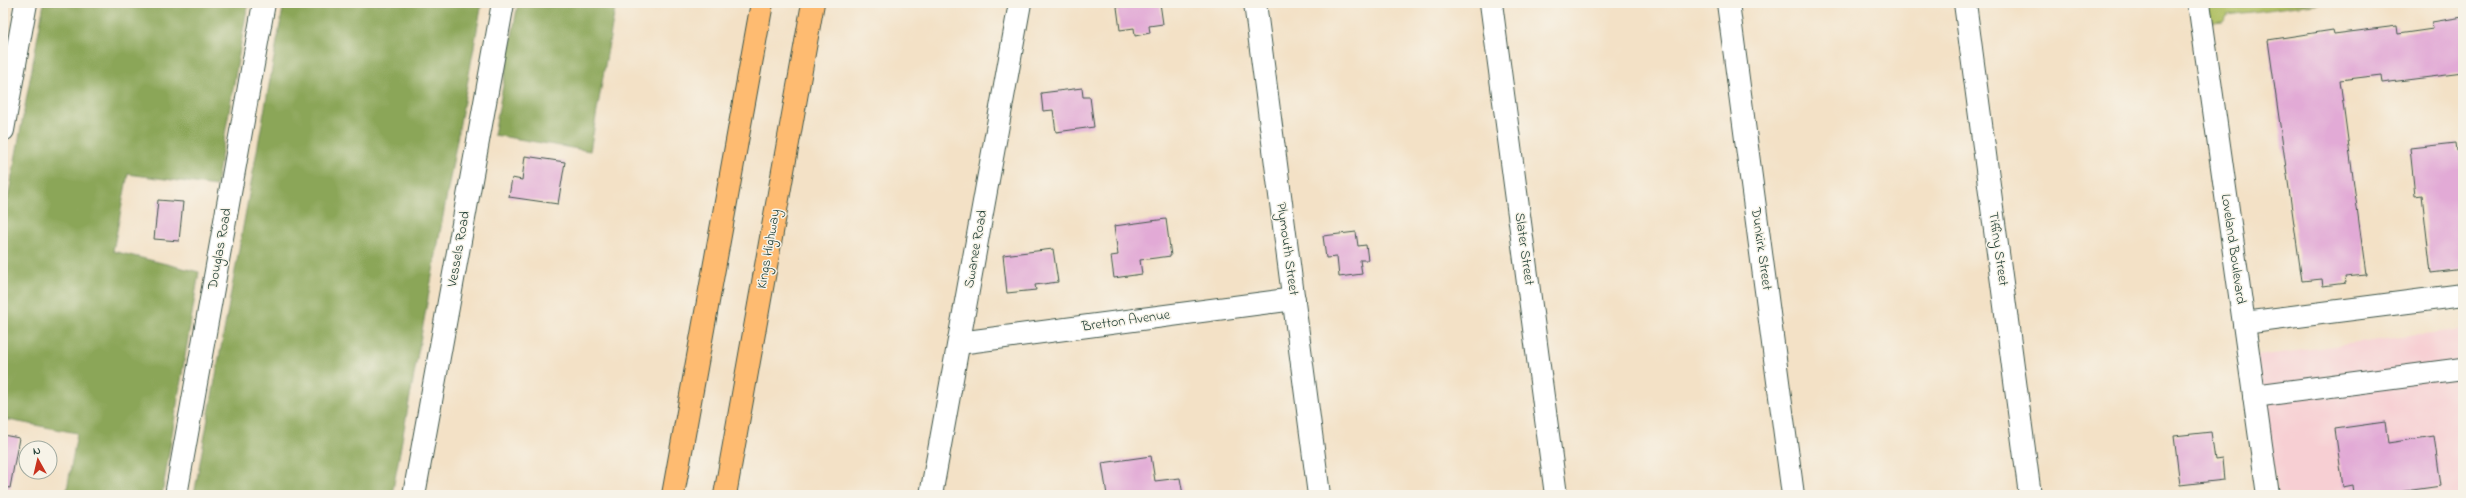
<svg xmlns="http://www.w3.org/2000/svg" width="2466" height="498" font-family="'Indie Flower',sans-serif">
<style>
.built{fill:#f7cfd3}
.green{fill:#afbf62;stroke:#677e4b}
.forest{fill:#8ba658;stroke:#557246}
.building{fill:#e2aad6}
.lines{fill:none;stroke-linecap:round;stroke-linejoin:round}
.minor-casing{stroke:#3f564a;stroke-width:24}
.major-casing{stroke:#3f564a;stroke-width:24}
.minor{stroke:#fff;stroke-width:22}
.major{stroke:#febb71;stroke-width:22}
.labels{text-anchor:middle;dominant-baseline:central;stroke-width:3;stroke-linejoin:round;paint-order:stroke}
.street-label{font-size:14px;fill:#1f3d34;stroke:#f7f3e8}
</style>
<rect width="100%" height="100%" fill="#f7f3e8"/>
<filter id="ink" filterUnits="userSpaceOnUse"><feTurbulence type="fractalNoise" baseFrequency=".025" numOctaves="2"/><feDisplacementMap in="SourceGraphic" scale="8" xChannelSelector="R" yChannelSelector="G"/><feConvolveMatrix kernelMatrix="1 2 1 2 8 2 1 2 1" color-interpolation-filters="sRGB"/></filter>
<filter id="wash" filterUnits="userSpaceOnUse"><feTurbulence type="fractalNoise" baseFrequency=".012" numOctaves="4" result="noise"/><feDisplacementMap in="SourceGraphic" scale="16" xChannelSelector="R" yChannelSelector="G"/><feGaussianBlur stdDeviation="0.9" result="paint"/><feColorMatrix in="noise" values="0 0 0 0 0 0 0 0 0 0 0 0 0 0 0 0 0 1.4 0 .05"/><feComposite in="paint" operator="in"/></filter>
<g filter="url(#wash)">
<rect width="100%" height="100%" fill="#f3e1c6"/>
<path class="built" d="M2463,329V495H2277L2257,356Z"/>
<path class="green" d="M2208,3H2322L2227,15L2222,22L2211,23Z"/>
<g class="forest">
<path d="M44,3H248L216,186L128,174L113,251L199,272L162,495H66L77,433L3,419V225Z"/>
<path d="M284,3H482L392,495H194Z"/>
<path d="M518,3H616L590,151L494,135Z"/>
</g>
<g id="blocks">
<g class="building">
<path d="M1144,3H1160L1163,24L1149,26L1150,33L1135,36L1134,28L1120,30L1117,7Z"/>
<path d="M2463,17V73L2382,83L2381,75L2340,80L2366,275L2345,277L2346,283L2323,286L2322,279L2302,281L2268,40L2333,30L2334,34L2397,26L2398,34L2433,29L2432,22Z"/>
<path d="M1082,88L1083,97H1090L1094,127L1056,132L1053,110L1043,111L1041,93Z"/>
<path d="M2456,143L2457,151L2463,150V269L2431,273L2422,195L2415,196L2410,148Z"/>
<path d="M525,156L565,162L558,204L509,197L512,178L522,180Z"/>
<path d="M158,200L183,202L179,241L154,239Z"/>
<path d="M1166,219L1171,256L1140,260L1142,274L1114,278L1111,256L1118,255L1114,226Z"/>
<path d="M1356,232L1358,246L1366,245L1368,260H1360L1362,274L1339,277L1337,257L1326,258L1323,236Z"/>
<path d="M1053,249L1058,282L1035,285L1036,290L1007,293L1003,255Z"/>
<path d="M2385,422L2388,443L2434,436L2441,486L2377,495H2354L2353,485L2343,487L2335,429Z"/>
<path d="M2211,432L2215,460L2222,459L2224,480L2180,485L2174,436Z"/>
<path d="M3,435L19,438L10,488L3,487Z"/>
<path d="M1151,456L1155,481L1180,478L1183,495H1107L1102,463Z"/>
</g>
</g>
</g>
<g filter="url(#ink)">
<use href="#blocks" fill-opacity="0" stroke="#3f564a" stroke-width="1"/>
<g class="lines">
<g class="minor-casing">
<g id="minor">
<path d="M1255,3L1319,495"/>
<path d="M1491,3L1556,495"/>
<path d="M1728,3L1793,495"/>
<path d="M1965,3L2030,495"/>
<path d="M2199,3L2268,495"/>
<path d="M3,130L26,3"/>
<path d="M2244,323L2463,295"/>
<path d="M959,343L1294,299"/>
<path d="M2254,396L2463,369"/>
<path d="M176,495L264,3"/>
<path d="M414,495L503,3"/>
<path d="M931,495L1020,3"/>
</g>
</g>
<g class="major-casing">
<g id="major">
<path d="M673,495L762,3"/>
<path d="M725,495L813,3"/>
</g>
</g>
<use href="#minor" class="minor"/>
<use href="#major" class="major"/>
</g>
</g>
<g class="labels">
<g class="street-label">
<text transform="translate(220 249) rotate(-80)">Douglas Road</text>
<text transform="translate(459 249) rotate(-80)">Vessels Road</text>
<text transform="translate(769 249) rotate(-80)">Kings Highway</text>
<text transform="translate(976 249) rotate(-80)">Swanee Road</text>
<text transform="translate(1287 249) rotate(82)">Plymouth Street</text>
<text transform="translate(1524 249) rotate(82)">Slater Street</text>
<text transform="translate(1761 249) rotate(82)">Dunkirk Street</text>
<text transform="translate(1998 249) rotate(82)">Tiffiny Street</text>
<text transform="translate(2233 249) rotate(82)">Loveland Boulevard</text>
<text transform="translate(1126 321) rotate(-8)">Bretton Avenue</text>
</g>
</g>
<rect width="2466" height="498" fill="none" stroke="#f7f3e8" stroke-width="16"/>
<g transform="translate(38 460) rotate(352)"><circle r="19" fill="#f7f3e8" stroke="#a1aaa0"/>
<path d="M0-3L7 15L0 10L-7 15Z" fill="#c8321e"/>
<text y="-6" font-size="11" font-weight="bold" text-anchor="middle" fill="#1f3d34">N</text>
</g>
</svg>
